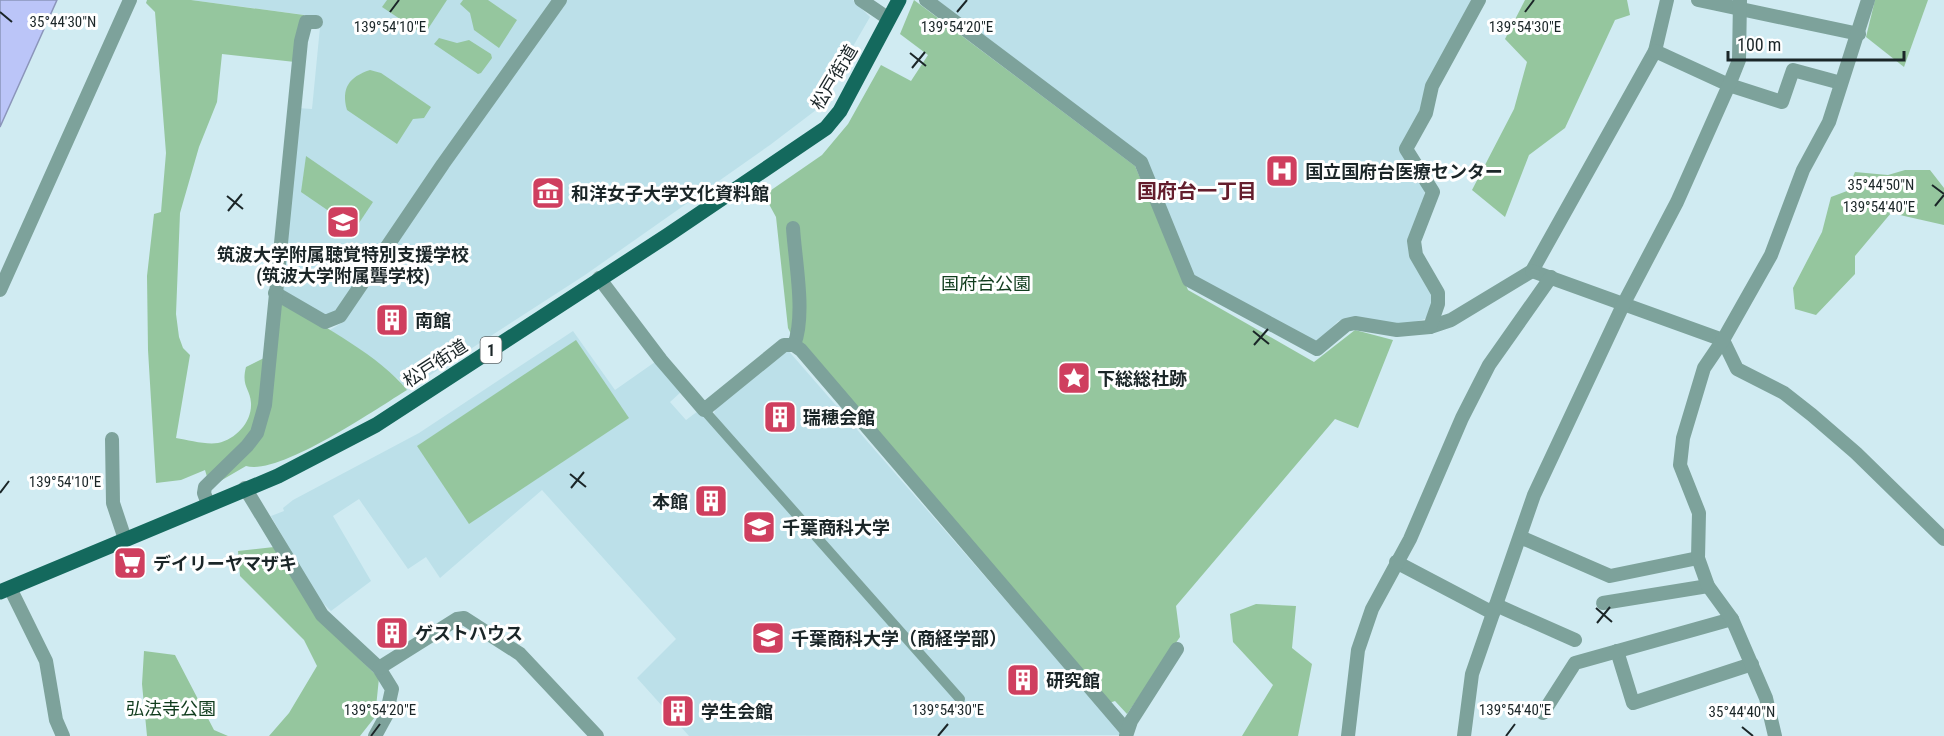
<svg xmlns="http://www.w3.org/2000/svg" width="1944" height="736" font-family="'Roboto Condensed','Noto Sans JP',sans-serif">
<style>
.built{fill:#bce0e9}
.green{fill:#95c69e}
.water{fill:#bbc5f8;stroke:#8b95ba;stroke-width:1.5}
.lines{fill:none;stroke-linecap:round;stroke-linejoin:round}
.pedestrian{stroke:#7da29b;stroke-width:10}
.minor{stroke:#7da29b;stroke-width:14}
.primary{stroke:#14695d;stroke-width:15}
.ticks{fill:none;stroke:#1b2628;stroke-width:2}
.labels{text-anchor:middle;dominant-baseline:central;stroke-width:6;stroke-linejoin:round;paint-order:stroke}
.shield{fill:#fff;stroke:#5f6768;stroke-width:1.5}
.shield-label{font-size:16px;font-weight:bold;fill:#1b2628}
.street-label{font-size:18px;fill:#1b2628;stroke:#fff}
.poi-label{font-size:18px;font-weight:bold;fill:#1b2628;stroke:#fff;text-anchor:start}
.park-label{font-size:18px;fill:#103c1d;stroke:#fff}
.neighbourhood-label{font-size:20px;font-weight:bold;fill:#641e2d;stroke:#fff}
.ticks-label{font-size:15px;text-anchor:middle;fill:#1b2628;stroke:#fff;stroke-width:6;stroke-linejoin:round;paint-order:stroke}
</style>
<rect width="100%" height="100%" fill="#d0ebf2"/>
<g class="built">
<path d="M191,0H554L338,313L324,315L279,288L298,108L312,109L321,17Z"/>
<path d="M566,0H853L870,17L816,110L770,145L585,275L407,390L398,379L330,330L343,322L389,252Z"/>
<path d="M937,0H1475L1402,152L1424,185L1425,199L1408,248L1431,292L1433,301L1428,318L1398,327L1358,319L1338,321L1313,347L1190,276L1145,158Z"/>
<path d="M573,331L615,390L655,362L681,392L670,402L686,420L698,411L718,419L714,413L718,405L786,348L1123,735L689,736L637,678L676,639L542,490L440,578L426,557L408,569L359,499L333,516L371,581L331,611L316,596L271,516L284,511L283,508L293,500L419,433Z"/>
</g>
<g class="green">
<path d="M147,0H191L304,15L295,62L222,54L217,102L199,147L180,213L176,314L179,337L183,348L190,355L176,438C188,440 206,445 218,443C236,439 252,422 251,403C250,388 241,387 246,367L276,352L280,305L287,304C323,326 381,357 407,390C376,409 279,476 246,466L210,487L205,470L181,480L156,483L148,350L147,276L154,214L161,212L166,153L155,12L146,3Z"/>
<path d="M387,0H447L424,35L382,7Z"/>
<path d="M463,0H488L517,20L499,48L474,30L470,13L460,4Z"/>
<path d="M914,0L1135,166L1188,290L1314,362L1355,330L1393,340L1358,428L1335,419L1176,606L1180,637L1127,714L1115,701L1109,703L796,344L788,328L776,217L764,195L822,155L848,124L881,65L911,81L928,55L900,34Z"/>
<path d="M1525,0H1627L1630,15L1615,20L1565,128L1529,155L1505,217L1472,190L1514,109L1527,62L1505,39Z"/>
<path d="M1875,0H1928L1904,67L1866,37Z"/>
<path d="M439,38L457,43L469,40L491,54L492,58L481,73L478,74L434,44Z"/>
<path d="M370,70L381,73L431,107L424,118L413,119L397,144L347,110C341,88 349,77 370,70Z"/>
<path d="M306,156L373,202L355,229L301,192Z"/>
<path d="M1905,170H1930L1944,188V225L1891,213L1855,256V274L1816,315L1795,309L1793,288L1822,232L1831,197L1847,191L1855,172L1888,175Z"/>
<path d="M576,340L629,418L469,524L417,446Z"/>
<path d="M274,547L316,617L379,678L375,717L360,736H269L289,713L317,666L304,640L240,576L238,551Z"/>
<path d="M1256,604L1296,606L1292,648L1312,664L1298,736H1242L1273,685L1233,642L1230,614Z"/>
<path d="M144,651L175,655L214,730L228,736H147L142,684Z"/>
</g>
<path class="water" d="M0,0H57L0,127Z"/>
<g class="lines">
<path class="pedestrian" d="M704,410L960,699"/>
<g class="minor">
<path d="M861,0L889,19"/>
<path d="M926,0L1141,162L1189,280L1317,349L1346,325L1355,323L1397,330L1430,327L1451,320L1532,271L1655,51L1667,0"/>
<path d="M1698,0L1859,34"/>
<path d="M1655,51L1729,85L1782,102L1793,70L1841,83"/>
<path d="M793,228C795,261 806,315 794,345"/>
<path d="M1532,271L1723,340L1737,369L1784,393L1812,415L1856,453L1944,539"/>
<path d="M599,278L661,360L704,410L784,345H794L801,350L1127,731"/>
<path d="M0,290L130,0"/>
<path d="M275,293L325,322L340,316L443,164L560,0"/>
<path d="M1430,327L1438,304V293L1416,255L1414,241L1433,192L1406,149L1426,113L1432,86L1479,0"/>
<path d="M112,439L113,503L125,539"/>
<path d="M245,488L322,615L379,668L392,689L386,716L375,736"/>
<path d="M208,504L204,493L205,487L247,446L257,433L265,405L301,41L306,22H316"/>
<path d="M1520,537L1610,576L1698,558"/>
<path d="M1396,562L1493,613"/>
<path d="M10,588L46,661L56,720L63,736"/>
<path d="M1603,603L1708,586"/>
<path d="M1496,605L1575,640"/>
<path d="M1617,651L1633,703L1752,664"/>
<path d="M379,668L457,619L464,618L520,654L597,736"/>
<path d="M1543,713L1575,663L1732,619"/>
<path d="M1126,736L1131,721L1177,649"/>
<path d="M1348,736L1358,650L1372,609L1410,539L1462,418L1489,365L1551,277"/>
<path d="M1464,736L1472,674L1534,495L1624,303L1677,202L1729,85L1739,60L1740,0"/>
<path d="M1775,736L1766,698L1732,619L1708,586L1698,558L1699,513L1680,465L1683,438L1704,368L1723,340L1771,255L1803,170L1829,122L1868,0"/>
</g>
<path class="primary" d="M0,592L278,476L376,425L668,235L826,128L840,111L899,0"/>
</g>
<path class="ticks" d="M0,12L12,22M390,12L399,0M957,12L967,0M1525,12L1534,0M910,53L926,66M912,68L925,52M1932,185L1944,194M227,196L243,209M1935,206L1944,195M228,211L242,194M1253,331L1269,344M1254,345L1268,329M570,474L586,487M571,488L584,472M0,493L9,481M1596,608L1612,622M1597,623L1610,607M1742,727L1753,736M371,736L380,724M938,736L948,724M1506,736L1515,724"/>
<defs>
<g id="hospital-square" transform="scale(1.725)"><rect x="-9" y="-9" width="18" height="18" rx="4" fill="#cf3f5f" stroke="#fff"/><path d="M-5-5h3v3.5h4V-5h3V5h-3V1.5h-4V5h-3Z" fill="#fff"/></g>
<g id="museum-square" transform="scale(1.725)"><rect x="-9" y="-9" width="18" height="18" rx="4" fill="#cf3f5f" stroke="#fff"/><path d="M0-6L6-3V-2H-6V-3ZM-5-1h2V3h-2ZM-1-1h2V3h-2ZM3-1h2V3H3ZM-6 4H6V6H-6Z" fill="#fff"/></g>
<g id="school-square" transform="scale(1.725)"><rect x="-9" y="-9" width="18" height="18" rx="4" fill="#cf3f5f" stroke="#fff"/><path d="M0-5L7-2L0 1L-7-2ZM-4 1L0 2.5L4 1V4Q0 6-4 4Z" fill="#fff"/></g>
<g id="building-square" transform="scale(1.725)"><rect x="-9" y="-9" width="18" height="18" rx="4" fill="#cf3f5f" stroke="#fff"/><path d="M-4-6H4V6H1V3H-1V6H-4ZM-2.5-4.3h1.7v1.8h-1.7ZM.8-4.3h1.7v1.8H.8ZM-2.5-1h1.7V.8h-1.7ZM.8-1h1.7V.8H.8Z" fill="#fff"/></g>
<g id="sight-square" transform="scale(1.725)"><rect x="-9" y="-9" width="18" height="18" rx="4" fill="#cf3f5f" stroke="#fff"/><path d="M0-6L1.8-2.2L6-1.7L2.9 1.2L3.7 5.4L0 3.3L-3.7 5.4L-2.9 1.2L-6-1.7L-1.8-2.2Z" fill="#fff"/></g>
<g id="university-square" transform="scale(1.725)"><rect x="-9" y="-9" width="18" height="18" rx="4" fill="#cf3f5f" stroke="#fff"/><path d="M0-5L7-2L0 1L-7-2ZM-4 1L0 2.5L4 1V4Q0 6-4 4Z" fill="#fff"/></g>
<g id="supermarket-square" transform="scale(1.725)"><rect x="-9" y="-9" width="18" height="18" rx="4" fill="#cf3f5f" stroke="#fff"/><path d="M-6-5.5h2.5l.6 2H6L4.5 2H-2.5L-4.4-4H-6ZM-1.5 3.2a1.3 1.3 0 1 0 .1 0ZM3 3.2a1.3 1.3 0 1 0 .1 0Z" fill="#fff"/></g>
</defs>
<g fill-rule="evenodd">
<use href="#hospital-square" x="1282" y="171"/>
<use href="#museum-square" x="548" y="193"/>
<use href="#school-square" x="343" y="222"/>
<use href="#building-square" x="392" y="320"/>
<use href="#sight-square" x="1074" y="378"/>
<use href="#building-square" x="780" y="417"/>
<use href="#building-square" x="711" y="501"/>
<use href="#university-square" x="759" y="527"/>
<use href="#supermarket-square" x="130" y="563"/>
<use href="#building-square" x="392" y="633"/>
<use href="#university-square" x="768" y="638"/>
<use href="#building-square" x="1023" y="680"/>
<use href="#building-square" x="678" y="711"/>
</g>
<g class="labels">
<rect class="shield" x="480.5" y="337" width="21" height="26" rx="4.5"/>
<g class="shield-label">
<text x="491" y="350">1</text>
</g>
<g class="street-label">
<text transform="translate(834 77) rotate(-59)">松戸街道</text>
<text transform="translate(435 363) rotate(-33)">松戸街道</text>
</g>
<g class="poi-label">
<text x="1305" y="171">国立国府台医療センター</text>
<text x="571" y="193">和洋女子大学文化資料館</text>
<text x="343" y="254" text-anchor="middle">筑波大学附属聴覚特別支援学校<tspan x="343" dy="21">(筑波大学附属聾学校)</tspan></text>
<text x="415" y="320">南館</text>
<text x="1097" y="378">下総総社跡</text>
<text x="803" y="417">瑞穂会館</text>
<text x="688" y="501" text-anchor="end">本館</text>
<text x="782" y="527">千葉商科大学</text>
<text x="153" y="563">デイリーヤマザキ</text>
<text x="415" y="633">ゲストハウス</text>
<text x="791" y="638">千葉商科大学（商経学部）</text>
<text x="1046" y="680">研究館</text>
<text x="701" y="711">学生会館</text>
</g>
<g class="park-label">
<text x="986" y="283">国府台公園</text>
<text x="171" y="708">弘法寺公園</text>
</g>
<g class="neighbourhood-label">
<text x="1197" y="191">国府台一丁目</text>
</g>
</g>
<g class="ticks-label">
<text x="63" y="27">35°44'30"N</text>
<text x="390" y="32">139°54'10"E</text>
<text x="957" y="32">139°54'20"E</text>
<text x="1525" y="32">139°54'30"E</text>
<text x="1881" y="190">35°44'50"N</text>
<text x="1879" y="212">139°54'40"E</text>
<text x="65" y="487">139°54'10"E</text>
<text x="380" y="715">139°54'20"E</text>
<text x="948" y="715">139°54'30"E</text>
<text x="1515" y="715">139°54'40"E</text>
<text x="1742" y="717">35°44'40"N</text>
</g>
<path d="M1728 51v9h176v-9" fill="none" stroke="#1b2628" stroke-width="3"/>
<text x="1737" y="51" font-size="18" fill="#1b2628" stroke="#ffffff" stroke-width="4.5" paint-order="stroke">100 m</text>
</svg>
